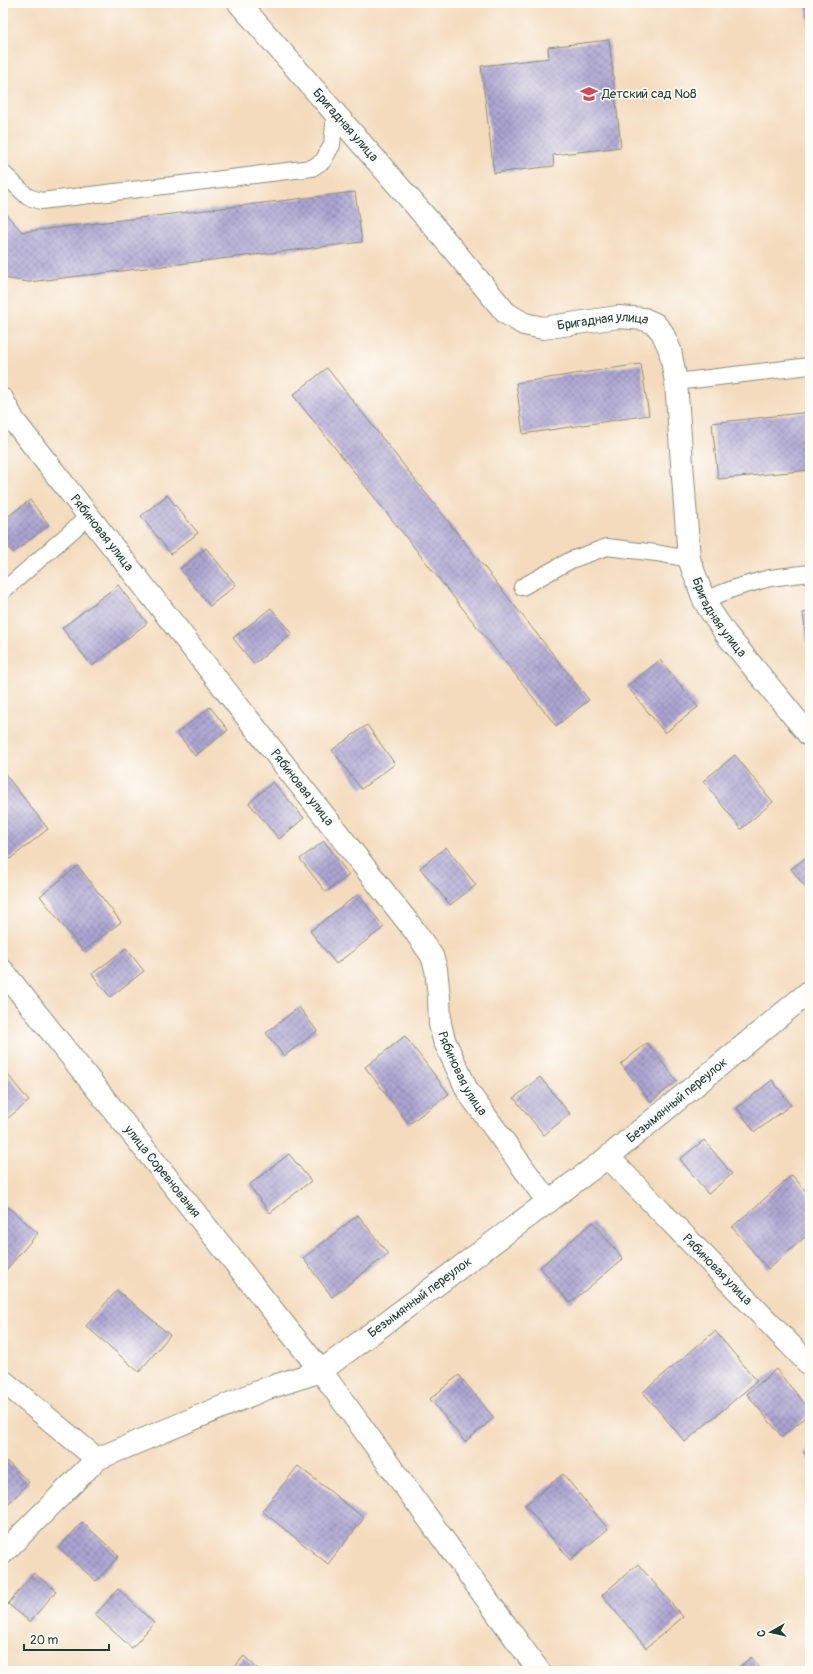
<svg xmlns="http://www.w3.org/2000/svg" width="813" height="1674" font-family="Pangolin,sans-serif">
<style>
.building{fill:url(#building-cross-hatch)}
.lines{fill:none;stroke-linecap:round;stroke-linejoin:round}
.lane-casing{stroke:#8a8c79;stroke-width:18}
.street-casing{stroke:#8a8c79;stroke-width:24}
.lane{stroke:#fff;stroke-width:16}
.street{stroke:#fff;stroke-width:22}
.labels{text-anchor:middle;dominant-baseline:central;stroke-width:3;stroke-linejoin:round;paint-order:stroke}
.poi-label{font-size:13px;fill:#1f3d34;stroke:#fdfcf7;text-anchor:start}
.street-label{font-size:13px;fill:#1f3d34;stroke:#fdfcf7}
</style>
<defs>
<pattern id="building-cross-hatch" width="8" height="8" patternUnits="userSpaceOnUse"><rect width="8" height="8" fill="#aca4d2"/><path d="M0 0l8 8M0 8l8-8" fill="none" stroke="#8b87ab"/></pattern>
</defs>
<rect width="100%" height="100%" fill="#fdfcf7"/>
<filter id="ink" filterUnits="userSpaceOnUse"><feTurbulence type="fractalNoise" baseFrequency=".025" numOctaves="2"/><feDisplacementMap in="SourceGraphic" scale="8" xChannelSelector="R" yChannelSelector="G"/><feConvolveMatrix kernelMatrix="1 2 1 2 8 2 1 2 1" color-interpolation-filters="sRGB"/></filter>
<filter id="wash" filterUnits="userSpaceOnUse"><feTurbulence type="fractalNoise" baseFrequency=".012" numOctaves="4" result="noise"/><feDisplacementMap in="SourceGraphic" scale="16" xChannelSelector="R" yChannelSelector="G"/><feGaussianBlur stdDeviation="0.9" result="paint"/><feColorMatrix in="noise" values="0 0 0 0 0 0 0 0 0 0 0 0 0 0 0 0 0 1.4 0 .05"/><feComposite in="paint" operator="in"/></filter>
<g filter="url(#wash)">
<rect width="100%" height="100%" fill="#f4dbbe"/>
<g id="blocks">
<g class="building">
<path d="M806,3H810V28H809Z"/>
<path d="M609,40L621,147L553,155L554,166L494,173L481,66L549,58L548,47Z"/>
<path d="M355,192L362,242L29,282L3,278V211L22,232Z"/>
<path d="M641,364L649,415L523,434L516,383Z"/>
<path d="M327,368L589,700L556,726L293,395Z"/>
<path d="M810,412V470L718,479L712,423Z"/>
<path d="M167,495L198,533L171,554L141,516Z"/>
<path d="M30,500L49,525L13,553L3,540V520Z"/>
<path d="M206,548L236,585L210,606L180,569Z"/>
<path d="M118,585L147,623L92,666L62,628Z"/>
<path d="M271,608L292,634L254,664L233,638Z"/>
<path d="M810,612V661H809L803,613Z"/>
<path d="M660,660L698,707L665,733L627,686Z"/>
<path d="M210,707L228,730L195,756L177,733Z"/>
<path d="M367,725L395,764L361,789L332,750Z"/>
<path d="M735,755L773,802L741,829L703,781Z"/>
<path d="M5,774L48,829L10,859L3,850V776Z"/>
<path d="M273,782L304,818L279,839L249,803Z"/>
<path d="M324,841L349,875L326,892L300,859Z"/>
<path d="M446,847L476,885L450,905L420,868Z"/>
<path d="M810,854V893L791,869Z"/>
<path d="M78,866L121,922L83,951L40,896Z"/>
<path d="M358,894L384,927L336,964L310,931Z"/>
<path d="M126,948L144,971L110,997L92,974Z"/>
<path d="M299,1007L317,1031L284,1056L266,1033Z"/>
<path d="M405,1036L449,1094L409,1124L365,1067Z"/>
<path d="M647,1043L677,1081L651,1102L621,1064Z"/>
<path d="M3,1069L29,1101L3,1122Z"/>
<path d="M540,1077L570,1114L544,1135L514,1098Z"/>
<path d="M772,1080L791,1105L755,1132L737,1108Z"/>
<path d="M704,1140L732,1174L708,1194L680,1159Z"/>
<path d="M289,1154L311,1181L270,1213L249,1185Z"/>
<path d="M792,1175L810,1196V1233L768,1269L732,1227Z"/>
<path d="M3,1203L38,1233L6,1270L3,1267Z"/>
<path d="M358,1215L388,1254L332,1297L303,1258Z"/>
<path d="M593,1222L623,1259L570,1303L540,1267Z"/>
<path d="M117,1290L170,1335L139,1372L86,1326Z"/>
<path d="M715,1331L757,1381L685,1442L643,1392Z"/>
<path d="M776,1369L810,1410V1413L782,1437L747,1394Z"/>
<path d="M459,1375L494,1418L465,1442L430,1399Z"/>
<path d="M810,1448V1461L804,1453Z"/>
<path d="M3,1458L29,1482L3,1510Z"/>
<path d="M298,1466L364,1518L328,1564L262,1511Z"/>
<path d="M563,1474L608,1529L570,1560L525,1505Z"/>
<path d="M82,1522L119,1556L96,1581L59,1548Z"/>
<path d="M638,1564L683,1617L646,1648L602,1595Z"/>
<path d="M34,1573L56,1591L30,1622L8,1604Z"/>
<path d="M118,1589L154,1623L132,1648L95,1615Z"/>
<path d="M244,1656L260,1671H231Z"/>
<path d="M751,1657L762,1671H735Z"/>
</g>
</g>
</g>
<g filter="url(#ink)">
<use href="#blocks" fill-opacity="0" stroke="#8a8c79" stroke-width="1"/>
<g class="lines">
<g class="lane-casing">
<g id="lane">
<path d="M3,173L28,197L41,201L312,168L323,161L332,145L335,114"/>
<path d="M676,382L810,366"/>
<path d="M522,587L571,560L607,547L656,553L689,559"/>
<path d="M3,591L89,516"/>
<path d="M704,600L738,587L770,578L810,573"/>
</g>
</g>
<g class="street-casing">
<g id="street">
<path id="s1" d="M239,3L436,229L506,313L524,324L543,328L618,317L632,318L644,319L655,324L662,332L670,350L676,382L689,559L704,600L713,615L726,634L810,736"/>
<path id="s2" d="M3,400L14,421L414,930L432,956L436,969L439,997L440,1024L444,1040L468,1092L548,1202"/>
<path id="s3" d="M3,971L321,1371L539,1671"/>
<path id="s4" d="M608,1157L810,1365"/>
<path d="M3,1381L97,1459"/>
<path id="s5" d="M3,1553L97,1459L265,1389L321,1371L608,1157L810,991"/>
</g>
</g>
<use href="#lane" class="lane"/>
<use href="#street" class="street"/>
</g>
</g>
<defs>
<g id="school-bare" transform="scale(1.38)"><path d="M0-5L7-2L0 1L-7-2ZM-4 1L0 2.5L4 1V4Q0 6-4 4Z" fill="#d1495b" stroke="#fdfcf7" stroke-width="2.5" paint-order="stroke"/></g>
</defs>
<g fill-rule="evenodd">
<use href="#school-bare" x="589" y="94"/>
</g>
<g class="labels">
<g class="poi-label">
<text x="602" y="94">Детский сад №8</text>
</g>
<g class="street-label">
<text stroke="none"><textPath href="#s1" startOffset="162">Бригадная улица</textPath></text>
<text stroke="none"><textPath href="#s1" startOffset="510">Бригадная улица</textPath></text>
<text stroke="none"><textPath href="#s2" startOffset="166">Рябиновая улица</textPath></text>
<text stroke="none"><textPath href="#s1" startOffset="870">Бригадная улица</textPath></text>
<text stroke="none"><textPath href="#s2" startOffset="490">Рябиновая улица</textPath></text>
<text stroke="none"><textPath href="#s2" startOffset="826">Рябиновая улица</textPath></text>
<text stroke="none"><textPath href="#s5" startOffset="821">Безымянный переулок</textPath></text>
<text stroke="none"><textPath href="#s3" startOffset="256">улица Соревнования</textPath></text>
<text stroke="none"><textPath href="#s4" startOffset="157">Рябиновая улица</textPath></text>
<text stroke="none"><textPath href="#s5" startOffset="497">Безымянный переулок</textPath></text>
</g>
</g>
<rect width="813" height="1674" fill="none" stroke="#fdfcf7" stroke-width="16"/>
<g transform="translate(771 1632) rotate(262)" stroke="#fdfcf7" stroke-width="3" paint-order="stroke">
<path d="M0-3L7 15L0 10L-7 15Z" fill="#1f3d34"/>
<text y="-6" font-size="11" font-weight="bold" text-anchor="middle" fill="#1f3d34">С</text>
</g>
<path d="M24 1644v6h85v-6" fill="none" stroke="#1f3d34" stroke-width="2"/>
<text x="30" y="1644" font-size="12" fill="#1f3d34" stroke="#fdfcf7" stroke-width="3" paint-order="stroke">20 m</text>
</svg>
